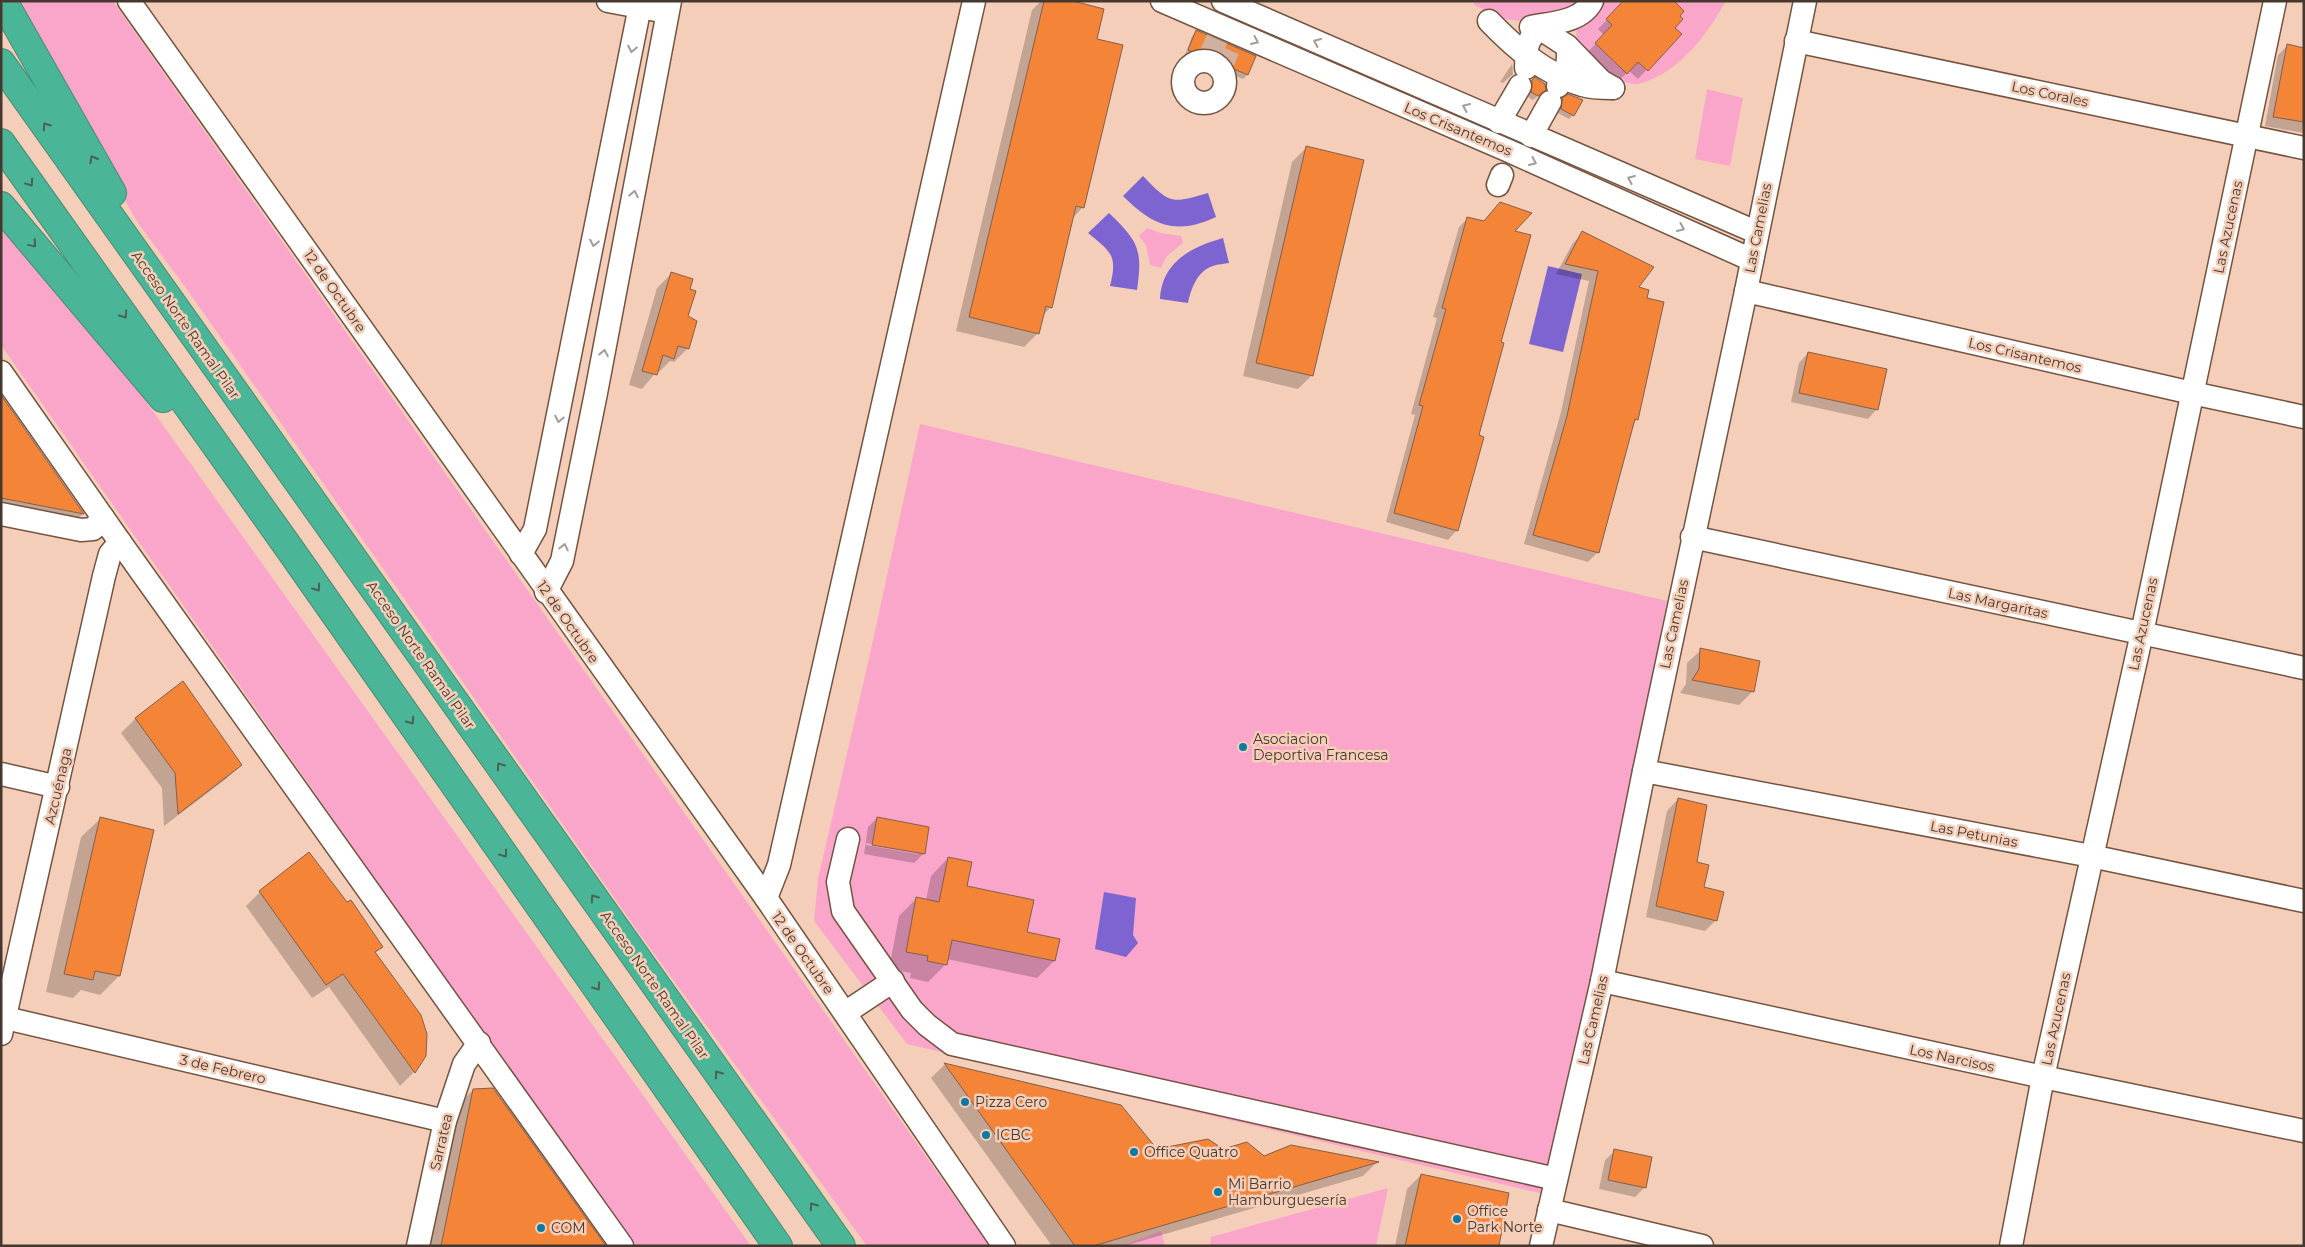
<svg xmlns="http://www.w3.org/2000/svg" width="2305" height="1247" font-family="Montserrat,sans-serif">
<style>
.green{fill:#faa6cb}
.water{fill:#7e64d1}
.shadow{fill:#0003;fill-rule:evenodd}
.building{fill:#f48437;stroke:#81604d}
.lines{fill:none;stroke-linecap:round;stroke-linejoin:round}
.minor-tunnel{stroke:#d1b09d;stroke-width:22;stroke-dasharray:22 11;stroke-linecap:butt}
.minor-casing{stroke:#745441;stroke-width:25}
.highway-casing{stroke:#498a73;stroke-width:30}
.minor{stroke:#fff;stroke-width:22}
.highway{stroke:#4ab697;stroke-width:28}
.oneway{stroke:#a39c97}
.oneway2{stroke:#486453}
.poi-dot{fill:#0c7ba4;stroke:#f4ceb8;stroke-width:2}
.labels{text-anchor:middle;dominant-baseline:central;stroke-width:5;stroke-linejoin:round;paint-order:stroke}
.street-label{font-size:14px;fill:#47382f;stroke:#f4ceb8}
.poi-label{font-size:14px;fill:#47382f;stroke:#f4ceb8;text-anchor:start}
</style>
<rect width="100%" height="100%" fill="#f4ceb8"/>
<g class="green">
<path d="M10,1H113L989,1246H867L639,933L186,288L138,223Z"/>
<path d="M1473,1H1577L1573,7L1535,23L1504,19L1474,5Z"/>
<path d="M1592,1H1726C1706,36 1680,72 1639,84C1634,85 1615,80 1610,77C1604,73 1579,45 1577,39C1574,25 1584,13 1592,1Z"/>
<path d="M1707,89L1743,98L1730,166L1695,159Z"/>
<path d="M1,222L145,400L751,1246H632L1,345Z"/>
<path d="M1147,228L1161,233L1181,236L1183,243L1166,257L1161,268L1150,265L1146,245L1139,236Z"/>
<path d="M920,424L1667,601L1548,1195L907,1044L814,921L818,879L870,654Z"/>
<path d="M1388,1188L1376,1246H1210L1211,1237Z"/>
<path d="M1161,1231L1165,1246H1122Z"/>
</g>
<g class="water">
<path d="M1143,176C1170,204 1171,204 1208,193L1216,217C1175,236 1152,225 1123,196Z"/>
<path d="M1109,213C1138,241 1143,249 1137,290L1110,286C1118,255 1111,252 1088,233Z"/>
<path d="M1223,238L1229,263C1224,264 1218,264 1213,266C1197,271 1191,289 1188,303L1160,299C1162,262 1191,247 1223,238Z"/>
<path d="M1548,266L1582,274L1563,352L1529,344Z"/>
<path d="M1104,892L1136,898L1133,935L1138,943L1126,957L1095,949Z"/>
</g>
<g class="shadow">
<path d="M1041,1H1068L1096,39L1083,207L1072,219L1051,307L1042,316L1038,333L1024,347L956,331L1032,10Z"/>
<path d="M1625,1L1678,16L1673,28L1680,34L1638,79L1629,71L1617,82L1587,53L1604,35L1598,29Z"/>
<path d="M1197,32L1255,57L1247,75L1243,79L1185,55L1192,36Z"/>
<path d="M2287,46L2304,49V133L2265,126L2278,55Z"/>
<path d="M1512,64L1513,74L1503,83L1500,82Z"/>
<path d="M1535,79L1540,94L1533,100L1528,97V85Z"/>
<path d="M1563,99L1573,115L1569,119L1558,113V104Z"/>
<path d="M1306,148L1312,375L1298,389L1243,376L1292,162Z"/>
<path d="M1468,218L1513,231L1499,343L1457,530L1448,540L1386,522L1415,415L1411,414L1437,318L1433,317L1459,227Z"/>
<path d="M1583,233L1636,288L1637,419L1633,424L1598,552L1588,562L1524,544L1561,412L1589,281L1556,274L1573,243Z"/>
<path d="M671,274L688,348L674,362L670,361L659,372L657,371L642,389L629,385L657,288Z"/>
<path d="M1808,353L1877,409L1868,419L1791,402L1799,363Z"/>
<path d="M1,397L83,514L64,532L1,519Z"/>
<path d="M1701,650L1752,692L1739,705L1680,693L1686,684L1687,663Z"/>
<path d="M183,683L240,765L226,779L164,826L162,788L121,733L135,719Z"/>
<path d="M1678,799L1703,888L1716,920L1705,931L1646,917L1667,811Z"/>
<path d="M877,818L923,854L914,863L864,854L868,827ZM866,843L918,852V854L866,845Z"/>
<path d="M100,819L152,831L119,976L100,995L81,990L73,998L46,992L81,837Z"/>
<path d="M948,858L965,887L1026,933L1058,940L1054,961L1037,978L947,959L946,964L928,982L910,978L911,973L889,969L899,916L916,899L926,900L931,876Z"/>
<path d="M260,892L381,947L375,953L424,1056L414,1072L400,1086L329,987L312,998L246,906Z"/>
<path d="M944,1065L1120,1106L1156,1150H1223L1264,1157L1291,1147L1376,1163L1363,1176L1124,1246H1052L931,1078Z"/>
<path d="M473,1090L606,1246H427L454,1109Z"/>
<path d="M1615,1151L1644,1188L1635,1197L1599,1189L1605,1160Z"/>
<path d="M1421,1175L1498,1246H1395L1407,1189Z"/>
</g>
<g class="building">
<path d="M1044,1H1073L1104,9L1097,39L1123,45L1084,208L1076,206L1052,308L1046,306L1039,334L969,317Z"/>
<path d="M1623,1H1674L1684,11L1680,16L1683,19L1675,28L1682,34L1648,71L1638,62L1627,74L1595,43L1612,25L1606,19Z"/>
<path d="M1196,30L1256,56L1248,75L1188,50Z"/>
<path d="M2287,44L2304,48V122L2273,117Z"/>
<path d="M1535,77L1545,84L1546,90L1538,96L1531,92L1532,80Z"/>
<path d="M1568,94L1583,100L1574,116L1561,109L1562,98Z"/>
<path d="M1306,146L1364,160L1313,376L1256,363Z"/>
<path d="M1500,202L1532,213L1515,231L1531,235L1501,342L1504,343L1479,435L1484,437L1458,531L1394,513L1423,406L1419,405L1446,309L1442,308L1467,217L1484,221Z"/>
<path d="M1582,231L1654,267L1639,287L1649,290L1647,298L1664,302L1638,420L1635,419L1599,553L1533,535L1567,416L1598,271L1565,264Z"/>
<path d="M671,272L693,279L690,289L696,291L688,316L697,321L689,349L678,346L674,359L663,355L657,375L642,371Z"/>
<path d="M1808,352L1887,369L1878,410L1799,393Z"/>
<path d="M1,395L84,514L1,498Z"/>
<path d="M1700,648L1760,661L1754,692L1692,680L1699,669Z"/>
<path d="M183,681L242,765L178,814L175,773L135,718Z"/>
<path d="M1678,798L1707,805L1697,862L1709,865L1704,887L1724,892L1717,921L1656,906Z"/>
<path d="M100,817L154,830L120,976L95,971L93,980L64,974Z"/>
<path d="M877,817L929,827L925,854L872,845Z"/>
<path d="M309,852L347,902L351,900L383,947L375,952L421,1015L427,1034L426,1056L415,1073L343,974L326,985L259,891Z"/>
<path d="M948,857L972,862L967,886L1034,900L1027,932L1060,939L1055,961L952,940L947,965L927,961L928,956L906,952L916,897L939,902Z"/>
<path d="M944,1063L1121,1105L1157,1149L1208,1139L1223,1149L1247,1142L1264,1156L1291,1145L1379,1162L1093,1246H1075Z"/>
<path d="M493,1088L606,1246H441L473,1089Z"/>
<path d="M1614,1149L1652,1157L1646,1188L1608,1180Z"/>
<path d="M1421,1174L1509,1193L1499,1246H1405Z"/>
</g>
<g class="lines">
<g class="minor-tunnel">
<path d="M1208,59L1217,39"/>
<path d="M1220,70L1245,11"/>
</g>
<g class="minor-casing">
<g id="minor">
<path d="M129,1L766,898L1004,1246"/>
<path d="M608,1L656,10"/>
<path d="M1162,1L1509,151L1752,260"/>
<path d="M1223,1L1756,232"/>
<path d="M1489,21C1515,48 1545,74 1582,85C1591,88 1603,88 1613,88"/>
<path d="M1531,27C1552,23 1582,22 1592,1"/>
<path d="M1796,41L2304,148"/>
<path d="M1567,46L1601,81L1613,88"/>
<circle cx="1204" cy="82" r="21"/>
<path d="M1526,68C1527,51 1524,40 1541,29L1567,46C1570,61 1566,73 1558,86"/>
<path d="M1499,122L1520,86"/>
<path d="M1531,136L1550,102"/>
<path d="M1498,185L1502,175"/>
<path d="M1746,291L2192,393L2304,417"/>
<path d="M1,372L120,542L622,1246"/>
<path d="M1,514L81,530L93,529L103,518"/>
<path d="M1692,537L2304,668"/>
<path d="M521,554L535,529L641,1"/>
<path d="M546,592L562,561L596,393L670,1"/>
<path d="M1644,771L2091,856L2304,901"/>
<path d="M1,774L58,787"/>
<path d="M848,839L838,882L843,911L912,1010L927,1025L952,1044L1556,1179"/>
<path d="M766,898L779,865L974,1"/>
<path d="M1602,981L2043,1077L2304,1131"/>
<path d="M845,1013L893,981"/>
<path d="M1,1017L445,1121"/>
<path d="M1,1034L104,576L110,554L120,542"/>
<path d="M1549,1210L1702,1246"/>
<path d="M418,1246L445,1121L464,1064L479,1043"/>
<path d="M1541,1246L1602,981L1644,771L1746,291L1805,1"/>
<path d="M2011,1246L2043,1077L2142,633L2275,1"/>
</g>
</g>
<g class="highway-casing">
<g id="highway">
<path d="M3,1L112,193"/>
<path d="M1,63L841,1246"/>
<path d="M1,143L289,548L778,1246"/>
<path d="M1,206L163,398"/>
</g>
</g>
<use href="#minor" class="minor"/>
<use href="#highway" class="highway"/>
</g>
<defs><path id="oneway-chevron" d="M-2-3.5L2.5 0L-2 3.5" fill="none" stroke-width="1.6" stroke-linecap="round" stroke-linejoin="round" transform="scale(1.25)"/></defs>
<g class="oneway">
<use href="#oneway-chevron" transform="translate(1255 41) rotate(23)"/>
<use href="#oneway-chevron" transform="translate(1317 42) rotate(-156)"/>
<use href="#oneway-chevron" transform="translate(632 49) rotate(101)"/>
<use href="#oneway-chevron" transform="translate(1466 107) rotate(-156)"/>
<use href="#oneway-chevron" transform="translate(1533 162) rotate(24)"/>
<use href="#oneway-chevron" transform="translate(1631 179) rotate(-157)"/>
<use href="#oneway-chevron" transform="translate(634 194) rotate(-79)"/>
<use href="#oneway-chevron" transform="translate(1681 228) rotate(24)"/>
<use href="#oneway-chevron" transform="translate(594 243) rotate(101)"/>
<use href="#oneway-chevron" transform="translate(604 353) rotate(-79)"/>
<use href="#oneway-chevron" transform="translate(559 419) rotate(102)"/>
<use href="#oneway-chevron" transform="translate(564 547) rotate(-78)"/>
</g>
<g class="oneway2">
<use href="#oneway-chevron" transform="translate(46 126) rotate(-125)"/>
<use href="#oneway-chevron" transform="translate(93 159) rotate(-120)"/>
<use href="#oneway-chevron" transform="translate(30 183) rotate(55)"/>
<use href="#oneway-chevron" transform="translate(33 244) rotate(50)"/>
<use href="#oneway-chevron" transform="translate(124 315) rotate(55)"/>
<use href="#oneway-chevron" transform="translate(317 588) rotate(55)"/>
<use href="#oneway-chevron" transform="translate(411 721) rotate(55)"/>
<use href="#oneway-chevron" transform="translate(500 766) rotate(-125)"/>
<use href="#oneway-chevron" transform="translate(504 854) rotate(55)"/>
<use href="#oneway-chevron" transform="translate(594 898) rotate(-125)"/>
<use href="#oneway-chevron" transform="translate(597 987) rotate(55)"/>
<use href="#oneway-chevron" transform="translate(718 1074) rotate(-125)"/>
<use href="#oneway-chevron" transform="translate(813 1206) rotate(-125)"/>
</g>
<g class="poi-dot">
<circle cx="1243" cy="747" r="5"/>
<circle cx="965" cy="1102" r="5"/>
<circle cx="986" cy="1135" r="5"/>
<circle cx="1134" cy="1152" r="5"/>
<circle cx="1218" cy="1192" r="5"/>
<circle cx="1457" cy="1219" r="5"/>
<circle cx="541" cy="1228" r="5"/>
</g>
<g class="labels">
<g class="street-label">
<text transform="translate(2050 94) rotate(12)">Los Corales</text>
<text transform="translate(1458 129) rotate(23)">Los Crisantemos</text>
<text transform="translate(2228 227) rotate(-78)">Las Azucenas</text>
<text transform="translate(1758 228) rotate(-79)">Las Camelias</text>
<text transform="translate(335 291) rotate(55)">12 de Octubre</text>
<text transform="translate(186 325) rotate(55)">Acceso Norte Ramal Pilar</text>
<text transform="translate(2025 355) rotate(13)">Los Crisantemos</text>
<text transform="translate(1998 603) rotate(12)">Las Margaritas</text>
<text transform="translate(568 622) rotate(55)">12 de Octubre</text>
<text transform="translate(1674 624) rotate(-78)">Las Camelias</text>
<text transform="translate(2143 624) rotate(-78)">Las Azucenas</text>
<text transform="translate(421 655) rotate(55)">Acceso Norte Ramal Pilar</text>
<text transform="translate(58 786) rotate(-77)">Azcuénaga</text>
<text transform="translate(1974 834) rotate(11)">Las Petunias</text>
<text transform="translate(803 953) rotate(55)">12 de Octubre</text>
<text transform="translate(655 985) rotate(55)">Acceso Norte Ramal Pilar</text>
<text transform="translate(2056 1019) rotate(-78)">Las Azucenas</text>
<text transform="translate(1593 1020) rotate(-77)">Las Camelias</text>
<text transform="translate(1952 1058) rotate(12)">Los Narcisos</text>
<text transform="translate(223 1069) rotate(13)">3 de Febrero</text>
<text transform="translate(441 1142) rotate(-77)">Sarratea</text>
</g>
<g class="poi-label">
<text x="1253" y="739">Asociacion<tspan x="1253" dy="16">Deportiva Francesa</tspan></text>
<text x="975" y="1102">Pizza Cero</text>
<text x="996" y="1135">ICBC</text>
<text x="1144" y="1152">Office Quatro</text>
<text x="1228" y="1184">Mi Barrio<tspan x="1228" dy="16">Hamburguesería</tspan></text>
<text x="1467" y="1211">Office<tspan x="1467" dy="16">Park Norte</tspan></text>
<text x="551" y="1228">COM</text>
</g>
</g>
<rect width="2305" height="1247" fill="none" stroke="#47382f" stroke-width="5"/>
</svg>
